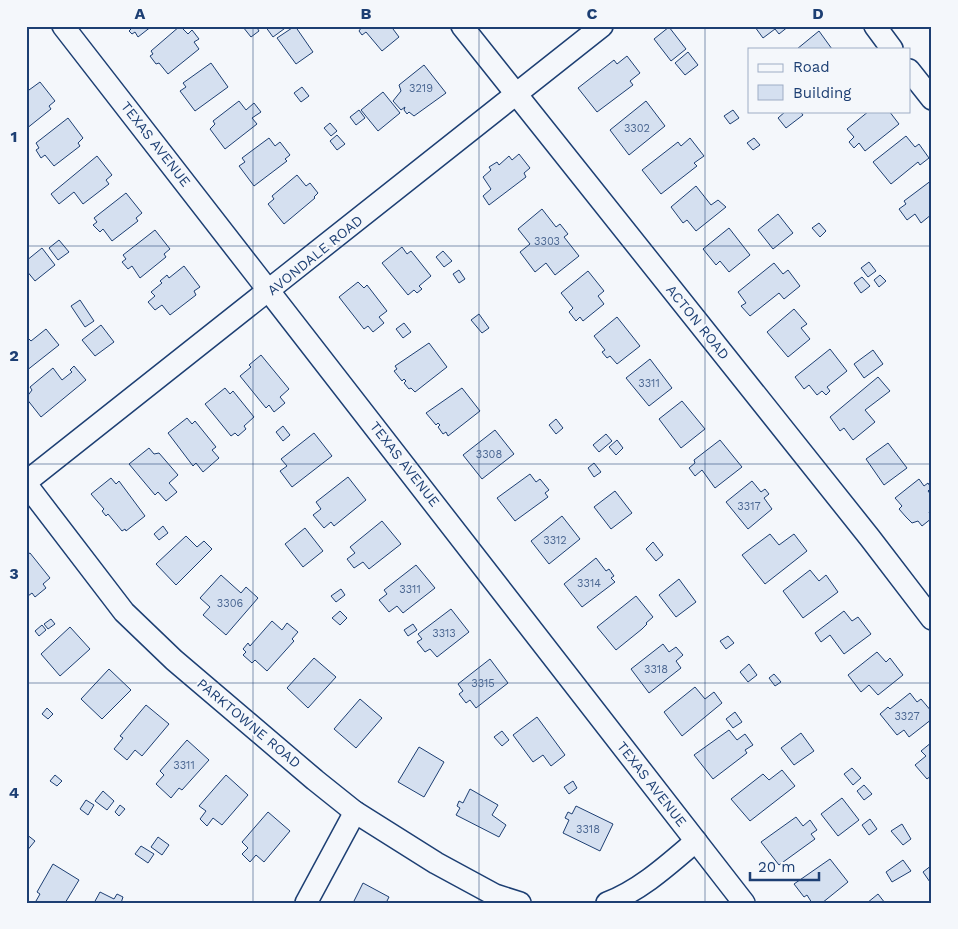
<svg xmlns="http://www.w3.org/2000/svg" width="958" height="929" font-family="'Work Sans',sans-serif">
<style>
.building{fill:#d5e0f0;stroke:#1d3f73}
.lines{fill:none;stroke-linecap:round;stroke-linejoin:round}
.minor-casing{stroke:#1d3f73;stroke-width:24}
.minor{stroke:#f4f7fb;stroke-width:21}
.grid{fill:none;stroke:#1d3f73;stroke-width:1;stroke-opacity:0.55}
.labels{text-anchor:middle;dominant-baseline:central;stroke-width:4;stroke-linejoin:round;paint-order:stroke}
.number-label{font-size:11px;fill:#4b6792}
.street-label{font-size:14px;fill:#1d3f73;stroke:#f4f7fb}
.neatline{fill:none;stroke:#1d3f73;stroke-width:2}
.grid-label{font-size:16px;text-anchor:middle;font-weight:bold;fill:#1d3f73}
</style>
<rect width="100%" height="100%" fill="#f4f7fb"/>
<g class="building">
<path d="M125,26H152L138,37L135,32L132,34L129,31L131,29L130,26L127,29Z"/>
<path d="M180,26L188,34L192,30L199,39L194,42L199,49L168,74L159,63L156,64L150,56L153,54L151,51Z"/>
<path d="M256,26L259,31L251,37L243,27Z"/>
<path d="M265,26H288L273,37Z"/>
<path d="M295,26L313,52L296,64L277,38Z"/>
<path d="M360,26H395L393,29L399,37L382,51L366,32L362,35L359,31L361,28Z"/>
<path d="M757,26H789L779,34L775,29L763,38L755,27Z"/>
<path d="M669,27L686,49L671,61L654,39Z"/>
<path d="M819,31L832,49H797Z"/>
<path d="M688,52L698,65L685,75L675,63Z"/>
<path d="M627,56L640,73L630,81L633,85L597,112L578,88L614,60L617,64Z"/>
<path d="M211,63L228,87L195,111L180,91L186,87L183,83Z"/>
<path d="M424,65L446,93L414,116L409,112L407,114L404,110L405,107L401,110L393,101L401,91L399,85Z"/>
<path d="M40,82L55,101L49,106L51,109L26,129V86L29,90Z"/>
<path d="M302,87L309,96L301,102L294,93Z"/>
<path d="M383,92L400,113L378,131L361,110Z"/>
<path d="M239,101L246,110L254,103L261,112L252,118L257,124L225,149L210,129L215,124L213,121Z"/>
<path d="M646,101L665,126L629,155L610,130Z"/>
<path d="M359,110L365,118L356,125L350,117Z"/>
<path d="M733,110L739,118L730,124L724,116Z"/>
<path d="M786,111H800L803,115L786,128L778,118Z"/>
<path d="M869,111H889L899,124L865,151L859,143L854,148L849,142L854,137L847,129Z"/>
<path d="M68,118L83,138L78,143L80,146L54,166L45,155L41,158L36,150L39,148L36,143Z"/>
<path d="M330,123L337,131L331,136L324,128Z"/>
<path d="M337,135L345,144L337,150L330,141Z"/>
<path d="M906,136L915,147L919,144L929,158L920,165L918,162L891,184L873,162Z"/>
<path d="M269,138L275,146L280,142L290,155L285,159L287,161L254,186L239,166L245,162L242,158Z"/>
<path d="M690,138L704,156L694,163L697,166L661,194L642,170L678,142L681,146Z"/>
<path d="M754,138L760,145L753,150L747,143Z"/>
<path d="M519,154L530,168L524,173L526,177L489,205L483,196L491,189L483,177L491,170L489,167L497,162L499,165L509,156L512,160Z"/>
<path d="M97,156L112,175L106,180L109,184L83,204L74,192L59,204L51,194Z"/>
<path d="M297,175L306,186L310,183L318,193L314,197L315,198L284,224L268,204L274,199L272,196Z"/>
<path d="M932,180V214L921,223L915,214L907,220L899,209L906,204L904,201Z"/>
<path d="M696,186L711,205L718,200L726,207L696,231L687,220L683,223L671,207Z"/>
<path d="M126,193L142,213L136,218L138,221L112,241L103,229L100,232L93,225L97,222L94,218Z"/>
<path d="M542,209L556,227L560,224L568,234L564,237L579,256L555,275L546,263L535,272L520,252L530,244L518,229Z"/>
<path d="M778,214L793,233L773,249L758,230Z"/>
<path d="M819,223L826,231L820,237L812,228Z"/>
<path d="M729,228L750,255L729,272L720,261L716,265L703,249Z"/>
<path d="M155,230L170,249L164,254L166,257L140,278L132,266L128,269L122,262L126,259L123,255Z"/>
<path d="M59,240L69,252L58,260L49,248Z"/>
<path d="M402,247L407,254L411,251L431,276L419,286L422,289L417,293L414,290L408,295L382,263Z"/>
<path d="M42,248L55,265L35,281L26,270V261Z"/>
<path d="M443,251L452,261L444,267L436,257Z"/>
<path d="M869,262L876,271L868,277L861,268Z"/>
<path d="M774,263L783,274L788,270L800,286L784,299L779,293L750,316L741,306L746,303L738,292Z"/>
<path d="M184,266L200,287L194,291L196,295L170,315L162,305L155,310L148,302L155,296L151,292L162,283L160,281L167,275L169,278Z"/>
<path d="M459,270L465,279L459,283L453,274Z"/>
<path d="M588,271L604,291L598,296L604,304L583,321L580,317L576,321L569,312L573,308L561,293Z"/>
<path d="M880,275L886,281L879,287L874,280Z"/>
<path d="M862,277L870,286L861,293L854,283Z"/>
<path d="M358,282L364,288L367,285L387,311L379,317L384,323L373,332L368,326L364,329L339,297Z"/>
<path d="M80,300L94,321L85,327L71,306Z"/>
<path d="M794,309L807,324L801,328L810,339L788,357L767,332Z"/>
<path d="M479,314L489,328L482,333L471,320Z"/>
<path d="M617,317L640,346L617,364L610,356L607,358L602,352L605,350L594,336Z"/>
<path d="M404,323L411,332L403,338L396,329Z"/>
<path d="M101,325L114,342L95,356L82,340Z"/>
<path d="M46,329L59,345L26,371V336L31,341Z"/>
<path d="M429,343L447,367L415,392L411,388L409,389L404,383L406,381L404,379L402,381L394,371L397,369L395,366Z"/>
<path d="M830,349L847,371L827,387L830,391L826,395L822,391L817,395L809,385L804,389L795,377Z"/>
<path d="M873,350L883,364L864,378L854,364Z"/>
<path d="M261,355L289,389L280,397L285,403L274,412L269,405L266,408L240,376L251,367L249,365Z"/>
<path d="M650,359L672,388L649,406L626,378Z"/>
<path d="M74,366L86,380L41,417L26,398L32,390L30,387L53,368L62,380L72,372L70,370Z"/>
<path d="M878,377L890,391L865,410L875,422L853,440L844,428L840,431L830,417Z"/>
<path d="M225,388L230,394L233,391L254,417L244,426L246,429L238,436L235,433L231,436L205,404Z"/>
<path d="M462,388L480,411L448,436L446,432L443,434L438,427L440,425L438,423L436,425L426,413Z"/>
<path d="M682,401L705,429L681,448L659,419Z"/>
<path d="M187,418L192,424L195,421L216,447L212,450L219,458L203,472L196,463L193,466L168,433Z"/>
<path d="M556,419L563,428L556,434L549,425Z"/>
<path d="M283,426L290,435L283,441L276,432Z"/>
<path d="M495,430L514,454L482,479L463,455Z"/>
<path d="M314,433L332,456L292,487L280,471L287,466L281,459Z"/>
<path d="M606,434L612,441L599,452L593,445Z"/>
<path d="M617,440L623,448L616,455L609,447Z"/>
<path d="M720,440L742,467L715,488L702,470L695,476L689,468L695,463L694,460Z"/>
<path d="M888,443L907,468L884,485L866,459Z"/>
<path d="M149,448L154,454L159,453L178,475L169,483L177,492L166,501L158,492L155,495L129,464Z"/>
<path d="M594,463L601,472L594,477L588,468Z"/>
<path d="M530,474L536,482L540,479L549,490L545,493L548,497L515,521L497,498Z"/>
<path d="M348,477L366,500L334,526L331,522L324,528L313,515L321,509L316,502Z"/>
<path d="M111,478L116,484L119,481L145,516L126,531L125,529L122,531L108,514L106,516L102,511L104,509L91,494Z"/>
<path d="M919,479L924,486L928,483L931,488L928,491L932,496V510L929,512L932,518L922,526L918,521L912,523L906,517L899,509L902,506L895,498Z"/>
<path d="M752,481L761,492L765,489L769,494L764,498L772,509L748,529L726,502Z"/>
<path d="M615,491L632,513L611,529L594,507Z"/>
<path d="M562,516L580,539L549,564L531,541Z"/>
<path d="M382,521L401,544L369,569L363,562L354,568L347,559L355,553L350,547Z"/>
<path d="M163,526L168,533L159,540L154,534Z"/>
<path d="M305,528L323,551L303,567L285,544Z"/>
<path d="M770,534L779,545L794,534L807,551L765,584L742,555Z"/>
<path d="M186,536L197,547L204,541L212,549L176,585L156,564Z"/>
<path d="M653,542L663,555L656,561L646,549Z"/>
<path d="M30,553L50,578L43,584L46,588L35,597L32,593L28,596L26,594V555Z"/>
<path d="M596,558L606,571L609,569L614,576L611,578L615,582L582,607L564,584Z"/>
<path d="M416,565L435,588L403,613L397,606L389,612L379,600L387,594L384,590Z"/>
<path d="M810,570L819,581L826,575L838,592L803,618L783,591Z"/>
<path d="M221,575L241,593L246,587L258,598L226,635L203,615L210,607L200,598Z"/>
<path d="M679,579L696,602L676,617L659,595Z"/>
<path d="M341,589L345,595L336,602L331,596Z"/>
<path d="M636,596L653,617L646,623L647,624L642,629L616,650L597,627Z"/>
<path d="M451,609L469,632L437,657L430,649L425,652L417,642L422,639L418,634Z"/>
<path d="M340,611L347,618L340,625L332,618Z"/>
<path d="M844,611L852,621L858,617L871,634L844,654L830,635L821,642L815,633Z"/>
<path d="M51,619L55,624L48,629L44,624Z"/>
<path d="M272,621L282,630L287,623L298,632L292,639L294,641L267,671L255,660L252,663L243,655L246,652L243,649L248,643L250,646Z"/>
<path d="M413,624L417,630L408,636L404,630Z"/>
<path d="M42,625L46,630L39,636L35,631Z"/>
<path d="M70,627L90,649L60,676L41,654Z"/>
<path d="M728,636L734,643L726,649L720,641Z"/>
<path d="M663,644L669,652L676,647L683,655L676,661L681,668L649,693L631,669Z"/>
<path d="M877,652L886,662L890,658L903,675L878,695L869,685L861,692L848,675Z"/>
<path d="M314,658L336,677L308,708L287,688Z"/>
<path d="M490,659L508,683L476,708L470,700L466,703L459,694L463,691L458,684Z"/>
<path d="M749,664L757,675L748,682L740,672Z"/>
<path d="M109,669L131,690L102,719L81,699Z"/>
<path d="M774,674L781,682L775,686L769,678Z"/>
<path d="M695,687L705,699L714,692L722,703L682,736L664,712Z"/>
<path d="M910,693L917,702L921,699L932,712V719L909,737L904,730L897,735L880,714L888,707L890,709Z"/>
<path d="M360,699L382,718L356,748L334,729Z"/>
<path d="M146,705L169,724L142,756L135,750L127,760L114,749L123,738L120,736Z"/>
<path d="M47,708L53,714L48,719L42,714Z"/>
<path d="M735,712L742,722L733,728L726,719Z"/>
<path d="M537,717L565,755L551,766L543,755L533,762L513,735Z"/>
<path d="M729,730L737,740L745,734L753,745L745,750L747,753L713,779L694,755Z"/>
<path d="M502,731L509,740L502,746L494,737Z"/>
<path d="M801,733L814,751L794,765L781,748Z"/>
<path d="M187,740L209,760L182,790L179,788L171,798L156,784L164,775L160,771Z"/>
<path d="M932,742V775L927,779L915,765L926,756L921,751Z"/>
<path d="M419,747L444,762L424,797L398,782Z"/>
<path d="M852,768L861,778L853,785L844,774Z"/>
<path d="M782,770L795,786L750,821L731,799L763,774L769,780Z"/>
<path d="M55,775L62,781L57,786L50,781Z"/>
<path d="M226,775L248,795L222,825L213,818L207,826L200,819L206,811L199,806Z"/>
<path d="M573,781L577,788L569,794L564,787Z"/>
<path d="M864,785L872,794L864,800L857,791Z"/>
<path d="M470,789L498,805L492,815L506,825L499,837L456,815L460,808L457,806L459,801L463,803Z"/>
<path d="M103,791L114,801L107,810L95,801Z"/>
<path d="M842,798L859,820L838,836L821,814Z"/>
<path d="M86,800L94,805L88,815L80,809Z"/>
<path d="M120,805L125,809L119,816L115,812Z"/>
<path d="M576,806L613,824L600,851L563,833L569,820L565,818L568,812L572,814Z"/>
<path d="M268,812L290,831L264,862L256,855L250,862L242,854L248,848L242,842Z"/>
<path d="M796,817L803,826L810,820L817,830L811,834L815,839L779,865L761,842Z"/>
<path d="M870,819L877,829L869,835L862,825Z"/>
<path d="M902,824L911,839L903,845L891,831Z"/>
<path d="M26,834L35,841L26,852Z"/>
<path d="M158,837L169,845L162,855L151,847Z"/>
<path d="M141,846L154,854L148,863L135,854Z"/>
<path d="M830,859L848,882L822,903H812L807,895L804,897L794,884Z"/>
<path d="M903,860L911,871L892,882L886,872Z"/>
<path d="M53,864L79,880L65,903H39L36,901L40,894L37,892Z"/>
<path d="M932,865V885L923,872Z"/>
<path d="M363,883L389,897L386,903H353Z"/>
<path d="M100,892L114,899L117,894L123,897L121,903H94Z"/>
<path d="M878,894L885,903H867Z"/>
</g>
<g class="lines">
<g class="minor-casing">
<g id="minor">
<path d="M63,26L744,903"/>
<path d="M462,26L870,538L932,619"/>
<path d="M875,26L892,49"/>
<path d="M909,70L932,99"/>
<path d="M26,482L602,26"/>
<path d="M26,484L124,612L174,660L315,780L355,812L436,863L495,895L520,903"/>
<path d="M306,903L355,812"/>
<path d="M607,903C641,890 669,864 696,841"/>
</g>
</g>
<use href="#minor" class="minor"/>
</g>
<path class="grid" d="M253,26V903M479,26V903M705,26V903M26,246H932M26,464H932M26,683H932"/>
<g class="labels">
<g class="number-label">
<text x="421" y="88">3219</text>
<text x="637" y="128">3302</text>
<text x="547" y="241">3303</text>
<text x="649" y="383">3311</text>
<text x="489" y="454">3308</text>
<text x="749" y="506">3317</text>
<text x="555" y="540">3312</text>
<text x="589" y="583">3314</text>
<text x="410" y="589">3311</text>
<text x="230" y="603">3306</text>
<text x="444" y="633">3313</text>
<text x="656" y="669">3318</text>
<text x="483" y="683">3315</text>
<text x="907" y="716">3327</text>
<text x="184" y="765">3311</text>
<text x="588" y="829">3318</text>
</g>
<g class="street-label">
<text transform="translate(156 144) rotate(52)">TEXAS AVENUE</text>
<text transform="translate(315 255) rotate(-39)">AVONDALE ROAD</text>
<text transform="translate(698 322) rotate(51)">ACTON ROAD</text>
<text transform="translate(405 464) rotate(52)">TEXAS AVENUE</text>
<text transform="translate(249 723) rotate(40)">PARKTOWNE ROAD</text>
<text transform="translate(652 784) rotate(52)">TEXAS AVENUE</text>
</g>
</g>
<rect width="958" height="929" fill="none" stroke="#f4f7fb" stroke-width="55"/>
<rect x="748" y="48" width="162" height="65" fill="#f4f7fb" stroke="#9eadc5"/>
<rect x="758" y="64" width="25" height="8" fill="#f4f7fb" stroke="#9eadc5"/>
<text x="793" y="72" font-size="15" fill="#1d3f73">Road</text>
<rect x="758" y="85" width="25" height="15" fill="#d5e0f0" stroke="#9eadc5"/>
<text x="793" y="98" font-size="15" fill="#1d3f73">Building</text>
<path d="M750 872v8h69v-8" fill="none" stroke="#1d3f73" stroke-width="2.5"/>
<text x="758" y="872" font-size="15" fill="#1d3f73" stroke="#f4f7fb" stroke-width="4" paint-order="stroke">20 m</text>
<rect x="28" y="28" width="902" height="874" class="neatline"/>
<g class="grid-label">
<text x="140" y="19">A</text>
<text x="366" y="19">B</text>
<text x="592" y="19">C</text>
<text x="818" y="19">D</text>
<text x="14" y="142">1</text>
<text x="14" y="361">2</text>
<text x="14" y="579">3</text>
<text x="14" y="798">4</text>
</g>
</svg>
